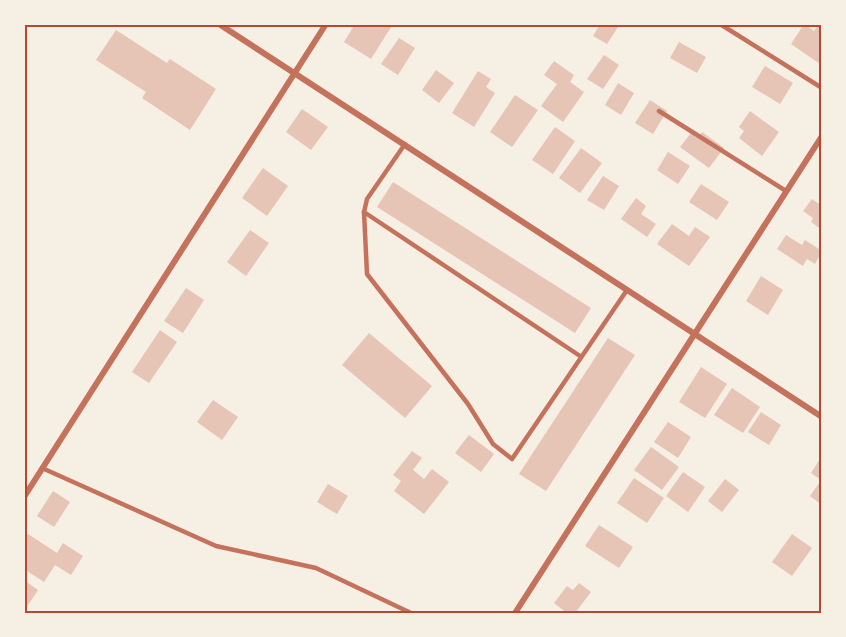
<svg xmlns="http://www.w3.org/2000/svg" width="846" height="637" font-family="'Source Sans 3',sans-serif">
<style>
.building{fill:#e6c5b7}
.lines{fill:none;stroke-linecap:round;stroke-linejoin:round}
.service{stroke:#c5725c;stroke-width:4.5}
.minor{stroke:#c5725c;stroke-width:6}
.neatline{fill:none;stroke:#b5482f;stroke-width:2}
</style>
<rect width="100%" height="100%" fill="#f6efe4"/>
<g class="building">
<path d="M355,24H393L371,59L344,42Z"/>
<path d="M600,24H620L607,44L593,36Z"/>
<path d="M804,24L814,31L818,25L822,27L820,64L791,44Z"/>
<path d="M116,30L167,63L170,59L216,89L190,130L142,98L146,92L96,60Z"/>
<path d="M399,38L415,48L398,75L381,64Z"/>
<path d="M679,42L706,57L697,73L670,58Z"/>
<path d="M604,55L619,65L603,89L587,79Z"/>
<path d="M554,61L574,75L570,82L584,92L563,122L541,106L557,84L544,75Z"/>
<path d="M765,66L793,83L780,104L752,87Z"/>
<path d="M436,70L454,83L439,103L422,90Z"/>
<path d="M478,71L491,79L486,87L495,93L474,127L452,113Z"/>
<path d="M618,83L634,93L621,115L605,105Z"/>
<path d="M515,95L538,110L512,147L490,132Z"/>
<path d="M650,100L667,111L653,134L635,123Z"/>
<path d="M302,109L328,127L311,150L286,132Z"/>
<path d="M750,111L779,132L762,156L739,138L744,131L739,127Z"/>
<path d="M555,127L575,141L553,174L532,160Z"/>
<path d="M702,132L724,148L709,168L680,147L691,133L698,138Z"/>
<path d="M581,148L602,163L580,193L559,178Z"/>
<path d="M668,152L690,166L678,184L657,170Z"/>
<path d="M263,168L288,186L267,216L242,198Z"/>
<path d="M603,176L619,186L604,210L587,200Z"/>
<path d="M393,182L591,308L575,333L377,207Z"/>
<path d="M701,184L729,202L717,220L689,202Z"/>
<path d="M636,198L646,206L641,214L656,224L647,237L621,219Z"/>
<path d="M812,199L822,206V230L811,222L813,218L803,211Z"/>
<path d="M672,224L689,236L695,227L710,237L689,266L657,244Z"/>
<path d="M250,230L269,243L246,276L227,262Z"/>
<path d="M786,235L802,245L805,240L822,251L815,264L807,259L803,266L777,249Z"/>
<path d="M761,276L783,290L768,315L746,301Z"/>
<path d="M186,288L204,300L183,333L164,321Z"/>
<path d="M160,330L177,342L149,383L132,372Z"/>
<path d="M369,333L432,386L405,418L342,365Z"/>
<path d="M608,338L635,355L546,491L519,474Z"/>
<path d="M701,367L727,384L705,418L679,402Z"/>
<path d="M732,388L760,407L743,433L714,415Z"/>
<path d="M213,400L238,417L222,440L197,422Z"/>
<path d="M761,412L781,425L769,445L748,432Z"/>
<path d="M668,422L691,437L678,458L654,442Z"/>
<path d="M469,435L494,454L481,472L455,453Z"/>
<path d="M651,447L679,467L662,490L634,470Z"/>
<path d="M412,451L422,458L413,470L424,479L432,469L449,482L424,514L394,491L401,481L393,475Z"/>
<path d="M822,456V505L810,496L821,480L811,473Z"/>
<path d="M683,472L705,487L688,512L666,496Z"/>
<path d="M634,478L664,498L647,523L617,503Z"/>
<path d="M725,479L739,490L722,512L708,501Z"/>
<path d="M328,484L348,496L337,514L317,502Z"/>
<path d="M53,491L70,502L54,527L37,516Z"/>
<path d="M599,525L633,547L619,568L585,546Z"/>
<path d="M28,534L57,553L63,543L83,556L71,575L55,565L44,582L24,569V540Z"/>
<path d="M792,534L812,548L792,576L772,562Z"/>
<path d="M24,580L38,590L24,611Z"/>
<path d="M579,583L591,592L575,613H567L554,603L567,586L573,590Z"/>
</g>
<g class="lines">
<g class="service">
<path d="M720,24L822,88"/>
<path d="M659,111L786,191"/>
<path d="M405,144L367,199L364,212L367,274L468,404L493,444L512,459L627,290"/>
<path d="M364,212L580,356"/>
<path d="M42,468L216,546L316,568L411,613"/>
</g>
<g class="minor">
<path d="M219,24L822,417"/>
<path d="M24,497L326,24"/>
<path d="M515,613L822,136"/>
</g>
</g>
<rect width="846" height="637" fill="none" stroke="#f6efe4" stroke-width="51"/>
<rect x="26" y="26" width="794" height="586" class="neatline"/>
</svg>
